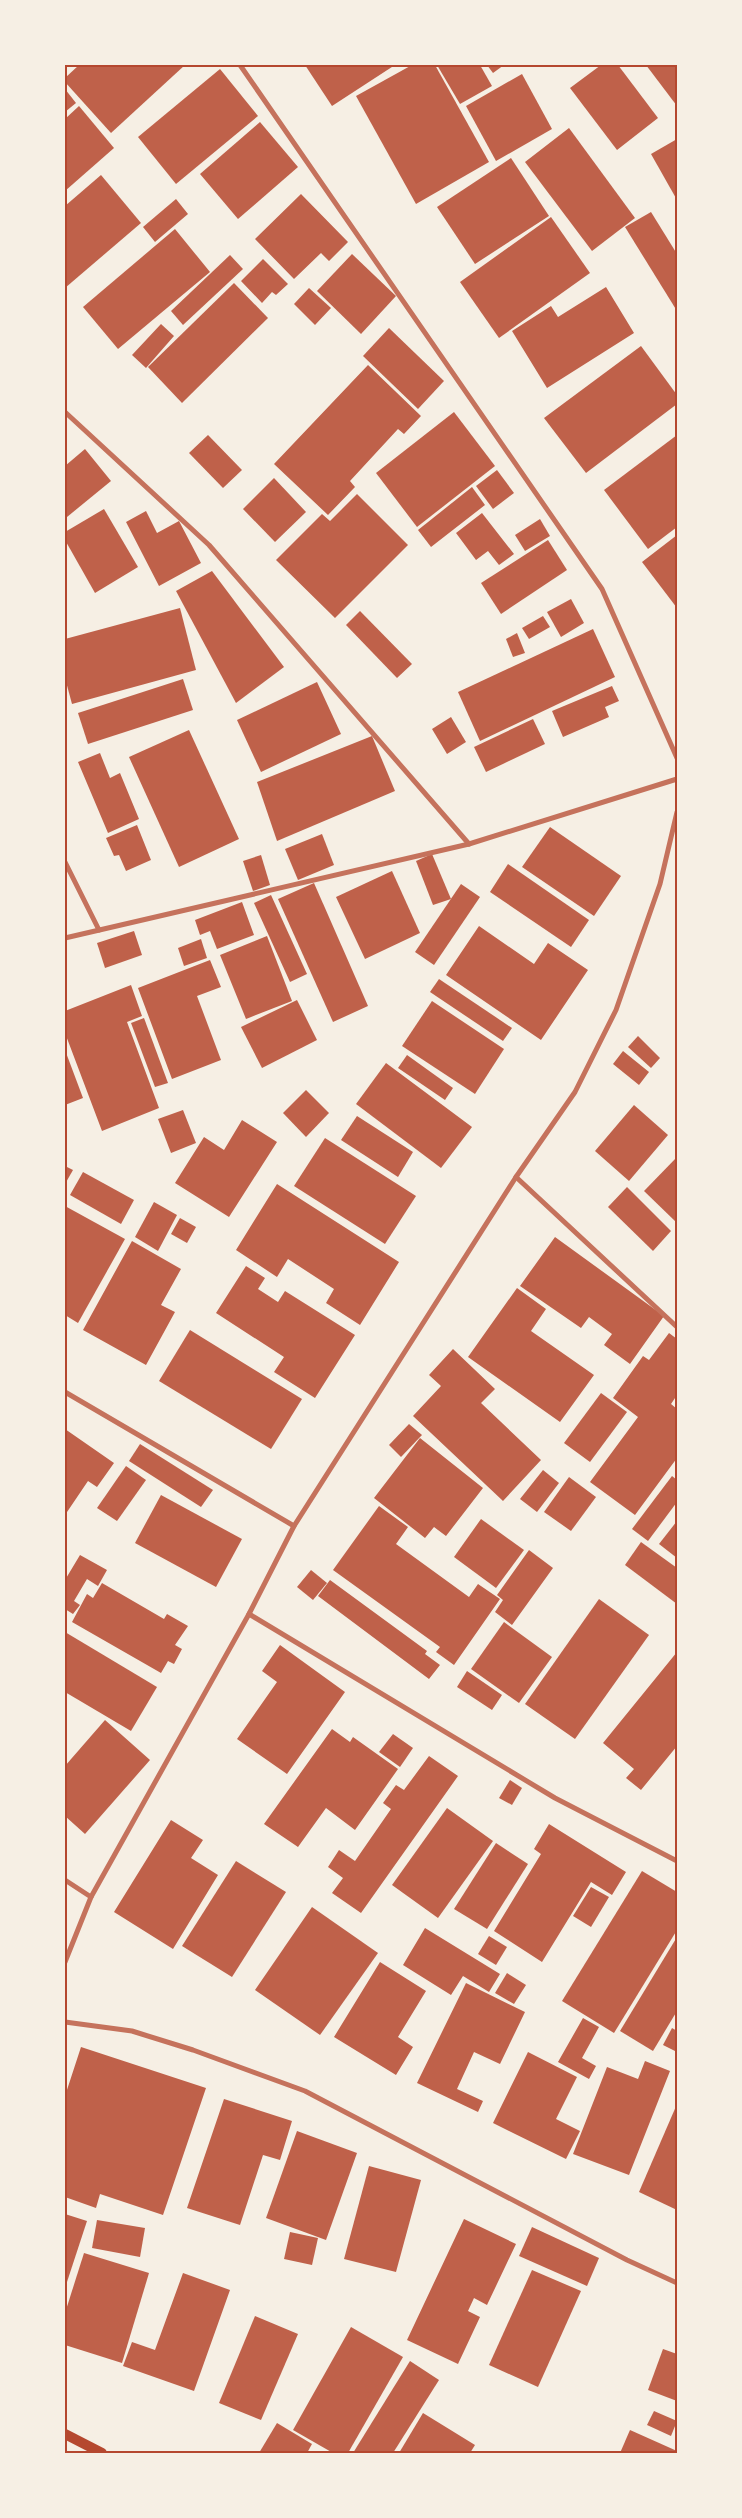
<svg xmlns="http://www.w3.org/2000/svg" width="742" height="2518" font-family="Ubuntu,sans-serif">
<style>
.building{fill:#bf614a}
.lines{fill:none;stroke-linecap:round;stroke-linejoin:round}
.minor{stroke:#c5725c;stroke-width:5}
.secondary{stroke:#b5482f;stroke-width:10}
.neatline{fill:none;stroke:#b5482f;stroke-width:2}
</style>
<rect width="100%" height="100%" fill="#f6efe4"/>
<g class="building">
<path d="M79,65H185L111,133L65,82V78Z"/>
<path d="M305,65H395L332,106Z"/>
<path d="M412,65H435L489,162L416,204L356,96Z"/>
<path d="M437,65H480L492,86L460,104Z"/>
<path d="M487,65H504L493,73Z"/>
<path d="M601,65H618L658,118L617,150L570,88Z"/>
<path d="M646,65H677V106Z"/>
<path d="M220,69L258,116L176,184L138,137Z"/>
<path d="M522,74L552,129L496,161L466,106Z"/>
<path d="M65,89L76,103L65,112Z"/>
<path d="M79,106L114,148L65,191V119Z"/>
<path d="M260,122L298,167L238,219L200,174Z"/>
<path d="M569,128L635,218L592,251L525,162Z"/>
<path d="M677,139V200L651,154Z"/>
<path d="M511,158L549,216L475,264L437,207Z"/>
<path d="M101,175L141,223L65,288V206Z"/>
<path d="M301,194L348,242L329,261L321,253L294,279L255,239Z"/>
<path d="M176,199L188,214L155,242L143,227Z"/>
<path d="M651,212L677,254V311L625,227Z"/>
<path d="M551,217L590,273L499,338L460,282Z"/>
<path d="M175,229L210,272L118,349L83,307Z"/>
<path d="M352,254L396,296L361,334L317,291Z"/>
<path d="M230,255L243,269L183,325L171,311Z"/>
<path d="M263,259L288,284L276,295L272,292L262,303L241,281Z"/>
<path d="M234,283L268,318L182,403L148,367Z"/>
<path d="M606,287L634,333L547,388L512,331L551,306L558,317Z"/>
<path d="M309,288L331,308L315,325L294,304Z"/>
<path d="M161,324L174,336L146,368L132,355Z"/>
<path d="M389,328L444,381L418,409L363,356Z"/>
<path d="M641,346L677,395V404L586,473L544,418Z"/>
<path d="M368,365L421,416L404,434L398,429L350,481L355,487L328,515L274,464Z"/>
<path d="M454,412L495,466L417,527L376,473Z"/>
<path d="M208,435L242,470L223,488L189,453Z"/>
<path d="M677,435V527L648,549L604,490Z"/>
<path d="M85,449L111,481L67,517L65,514V466Z"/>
<path d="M497,470L514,493L493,509L476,486Z"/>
<path d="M274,478L306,512L275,542L243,509Z"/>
<path d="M472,487L485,505L431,547L418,530Z"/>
<path d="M357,494L408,545L335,618L276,560L322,514L330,521Z"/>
<path d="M104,509L138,567L95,593L65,540V532Z"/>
<path d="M146,511L157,533L179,521L201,563L159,586L126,522Z"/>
<path d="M482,513L514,554L499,565L488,551L476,560L456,533Z"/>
<path d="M540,519L550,536L525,551L515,535Z"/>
<path d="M677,535V608L642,562Z"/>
<path d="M548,540L567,570L501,614L481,583Z"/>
<path d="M212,571L284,667L236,703L176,591Z"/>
<path d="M571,599L584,623L561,637L547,612Z"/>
<path d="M180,608L196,670L72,704L65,678V639Z"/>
<path d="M360,611L412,664L397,678L346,625Z"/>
<path d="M543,616L550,627L529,639L522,628Z"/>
<path d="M593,629L615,677L480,741L458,692Z"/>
<path d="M517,633L525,653L513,657L506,639Z"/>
<path d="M183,679L193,710L88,744L78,713Z"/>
<path d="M317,682L341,734L261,772L237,720Z"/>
<path d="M612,686L619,701L605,707L609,717L563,737L552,711Z"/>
<path d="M451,717L466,742L447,754L432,729Z"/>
<path d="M533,719L545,744L486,772L474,747Z"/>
<path d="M189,730L239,839L179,867L129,757Z"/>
<path d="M372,736L395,791L277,841L257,782Z"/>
<path d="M100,753L110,778L120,773L139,819L108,833L78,762Z"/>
<path d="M137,825L151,860L126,871L119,855L114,856L106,838Z"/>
<path d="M550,827L621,876L594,916L522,867Z"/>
<path d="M322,834L334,865L298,880L285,849Z"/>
<path d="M432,854L451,899L433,905L416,861Z"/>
<path d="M261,855L270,885L253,891L243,861Z"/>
<path d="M508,864L589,920L571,947L490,892Z"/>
<path d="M392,871L420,933L365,959L336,897Z"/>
<path d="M314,883L368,1006L333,1022L278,899Z"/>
<path d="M461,884L480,897L434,965L415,952Z"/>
<path d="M271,895L307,974L290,982L254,903Z"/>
<path d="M242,902L254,935L217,949L210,931L200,935L195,920Z"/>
<path d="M479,926L534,964L548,943L588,970L541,1040L446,975Z"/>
<path d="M134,931L142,955L105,968L97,943Z"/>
<path d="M267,936L292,1001L246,1019L220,955Z"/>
<path d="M201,939L207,958L184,966L178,948Z"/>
<path d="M210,960L221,987L197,996L221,1060L172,1079L138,988Z"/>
<path d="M439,979L512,1028L503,1041L430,992Z"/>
<path d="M131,985L142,1016L127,1022L159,1108L102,1131L65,1033V1011Z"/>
<path d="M297,1000L317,1040L262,1068L241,1027Z"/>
<path d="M432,1001L504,1049L475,1094L402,1046Z"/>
<path d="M144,1018L168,1083L155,1087L131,1023Z"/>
<path d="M638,1036L660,1058L651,1068L628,1047Z"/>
<path d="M65,1050L83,1098L65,1105Z"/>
<path d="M623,1051L649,1072L639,1085L613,1064Z"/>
<path d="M407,1055L453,1088L445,1100L398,1068Z"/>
<path d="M386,1063L472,1127L441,1168L356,1104Z"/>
<path d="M306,1090L329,1113L306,1137L283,1113Z"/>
<path d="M634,1105L668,1135L629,1181L595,1151Z"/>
<path d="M183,1110L196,1143L171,1153L158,1119Z"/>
<path d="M357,1116L413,1152L398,1177L341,1140Z"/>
<path d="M242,1120L277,1142L229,1217L175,1183L204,1137L224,1150Z"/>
<path d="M325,1138L416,1196L385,1244L294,1186Z"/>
<path d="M677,1157V1223L644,1191Z"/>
<path d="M65,1166L73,1170L65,1184Z"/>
<path d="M83,1172L134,1200L121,1224L70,1195Z"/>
<path d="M277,1184L399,1262L360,1325L326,1303L334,1289L288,1259L277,1277L236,1250Z"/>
<path d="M627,1187L671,1231L653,1251L608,1207Z"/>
<path d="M154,1202L177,1215L158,1251L135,1237Z"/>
<path d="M65,1206L125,1239L78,1323L65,1315Z"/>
<path d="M180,1218L196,1227L187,1243L171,1234Z"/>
<path d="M555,1237L664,1316L630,1364L604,1345L612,1334L589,1317L581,1328L520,1286Z"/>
<path d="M132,1241L181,1269L161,1305L175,1312L146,1365L83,1330Z"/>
<path d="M246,1266L265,1278L258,1289L278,1302L285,1291L355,1335L315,1398L274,1372L284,1357L216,1313Z"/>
<path d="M517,1288L546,1309L531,1331L594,1375L560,1422L468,1357Z"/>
<path d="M190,1330L302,1399L271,1449L159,1381Z"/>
<path d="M669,1333L677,1339V1395L671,1404L677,1409V1458L635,1515L590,1482L638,1417L613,1398L643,1356L649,1360Z"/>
<path d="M453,1349L495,1389L481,1403L541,1460L503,1501L413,1416L441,1386L429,1375Z"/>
<path d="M601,1393L627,1412L590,1462L564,1443Z"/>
<path d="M409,1424L422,1435L401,1457L389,1445Z"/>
<path d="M65,1429L114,1463L97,1487L88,1481L65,1515Z"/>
<path d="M420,1438L483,1488L446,1536L434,1527L425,1538L374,1498Z"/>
<path d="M140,1444L213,1490L201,1507L129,1461Z"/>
<path d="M126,1466L146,1480L117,1521L97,1508Z"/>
<path d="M543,1470L559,1483L537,1512L520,1499Z"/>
<path d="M672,1476L677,1480V1502L648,1541L632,1529Z"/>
<path d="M569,1477L596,1497L571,1531L544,1512Z"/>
<path d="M161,1495L242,1539L216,1587L135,1543Z"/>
<path d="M379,1506L408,1527L396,1544L469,1597L478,1584L500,1599L454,1665L436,1652L440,1647L333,1570Z"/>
<path d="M481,1519L524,1550L496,1588L454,1557Z"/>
<path d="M677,1521V1558L659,1544Z"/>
<path d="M641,1542L677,1568V1604L625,1565Z"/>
<path d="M529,1550L553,1568L512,1625L495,1612L503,1600L497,1595Z"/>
<path d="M80,1555L107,1570L98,1586L87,1579L74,1601L80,1605L73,1614L65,1609V1580Z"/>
<path d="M311,1570L327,1583L313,1600L297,1587Z"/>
<path d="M330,1580L427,1651L425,1654L440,1665L429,1679L318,1596Z"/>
<path d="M102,1583L164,1619L167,1614L188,1626L175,1645L182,1649L174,1664L168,1661L161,1673L72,1622L87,1594L93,1598Z"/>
<path d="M599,1599L649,1635L575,1739L525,1704Z"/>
<path d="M504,1622L552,1657L519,1703L471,1669Z"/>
<path d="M65,1632L157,1687L131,1731L65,1692Z"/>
<path d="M280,1645L345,1692L287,1774L237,1739L277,1682L262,1671Z"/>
<path d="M677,1652V1746L641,1790L626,1778L634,1769L603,1743Z"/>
<path d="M467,1671L502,1695L492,1710L457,1687Z"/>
<path d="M105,1720L150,1760L85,1834L65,1816V1766Z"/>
<path d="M332,1729L350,1742L353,1737L398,1769L355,1830L326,1808L298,1847L264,1824Z"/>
<path d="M393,1734L413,1748L400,1767L379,1752Z"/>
<path d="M429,1756L458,1776L361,1913L332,1893L343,1878L328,1867L339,1850L355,1861L391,1809L383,1803L396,1785L404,1790Z"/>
<path d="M510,1780L522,1788L512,1805L499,1798Z"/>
<path d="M447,1808L493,1841L438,1918L392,1885Z"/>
<path d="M171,1820L203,1840L191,1858L218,1875L173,1949L114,1912Z"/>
<path d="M549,1824L626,1872L612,1895L591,1882L542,1962L494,1931L541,1854L534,1849Z"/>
<path d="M496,1843L528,1864L487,1929L454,1909Z"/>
<path d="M236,1861L286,1892L232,1977L182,1946Z"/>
<path d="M642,1871L677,1892V1930L614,2033L562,2001Z"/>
<path d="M591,1887L609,1897L591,1927L573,1916Z"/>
<path d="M312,1907L378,1953L320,2035L255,1990Z"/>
<path d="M425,1928L500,1974L489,1992L463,1976L451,1995L403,1965Z"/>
<path d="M489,1936L507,1947L496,1965L478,1954Z"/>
<path d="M677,1937V2011L653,2051L620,2031Z"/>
<path d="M380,1962L426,1991L398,2037L413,2047L396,2075L334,2037Z"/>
<path d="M507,1973L526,1985L514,2004L495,1993Z"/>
<path d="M466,1983L525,2012L500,2064L474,2052L457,2089L483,2101L478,2112L417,2083Z"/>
<path d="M583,2018L599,2027L582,2058L596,2066L589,2079L558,2062Z"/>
<path d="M672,2028L677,2031V2052L663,2045Z"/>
<path d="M81,2047L206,2088L163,2215L100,2194L96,2208L65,2197V2096Z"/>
<path d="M528,2052L577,2077L556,2119L580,2131L566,2159L493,2123Z"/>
<path d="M645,2061L670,2071L629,2175L573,2154L607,2067L638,2079Z"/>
<path d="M224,2099L292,2121L280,2160L263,2155L240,2225L187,2208Z"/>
<path d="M677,2104V2210L639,2192Z"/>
<path d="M297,2131L357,2153L326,2240L266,2218Z"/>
<path d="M369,2166L421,2180L396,2272L344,2259Z"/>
<path d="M65,2214L87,2221L65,2288Z"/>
<path d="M464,2219L516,2244L487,2305L474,2298L468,2311L480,2317L458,2364L407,2340Z"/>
<path d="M97,2220L145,2228L140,2257L92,2248Z"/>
<path d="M532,2227L599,2258L587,2286L519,2256Z"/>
<path d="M290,2232L318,2238L312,2265L284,2259Z"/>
<path d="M84,2253L149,2273L122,2363L65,2345V2313Z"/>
<path d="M532,2270L581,2291L538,2387L489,2365Z"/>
<path d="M183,2273L230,2290L194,2391L123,2366L132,2342L155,2350Z"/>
<path d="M255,2316L298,2334L261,2420L219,2403Z"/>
<path d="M351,2327L403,2357L348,2453H333L293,2430Z"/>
<path d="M663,2349L677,2354V2401L648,2390Z"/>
<path d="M410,2361L439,2380L393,2453H353Z"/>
<path d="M654,2411L677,2421L671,2436L647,2425Z"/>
<path d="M423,2413L475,2445L470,2453H399Z"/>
<path d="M277,2423L312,2444L307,2453H259Z"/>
<path d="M630,2430L677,2451V2453H620Z"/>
</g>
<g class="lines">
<g class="minor">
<path d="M240,65L602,589L677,758"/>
<path d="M65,412L209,545L469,844"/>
<path d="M65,862L99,930"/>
<path d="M65,938L469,844L677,779"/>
<path d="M516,1177L677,1327"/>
<path d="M65,1392L294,1526"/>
<path d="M249,1614L555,1798L677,1861"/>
<path d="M65,1880L91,1897"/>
<path d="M65,1962L91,1897L249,1614L294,1526L516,1177L575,1092L616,1010L660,884L677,812"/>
<path d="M65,2022L132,2031L193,2050L305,2091L627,2260L677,2283"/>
</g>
<path class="secondary" d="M65,2434L102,2453"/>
</g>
<rect width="742" height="2518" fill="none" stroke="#f6efe4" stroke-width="132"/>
<rect x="66" y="66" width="610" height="2386" class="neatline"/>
</svg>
